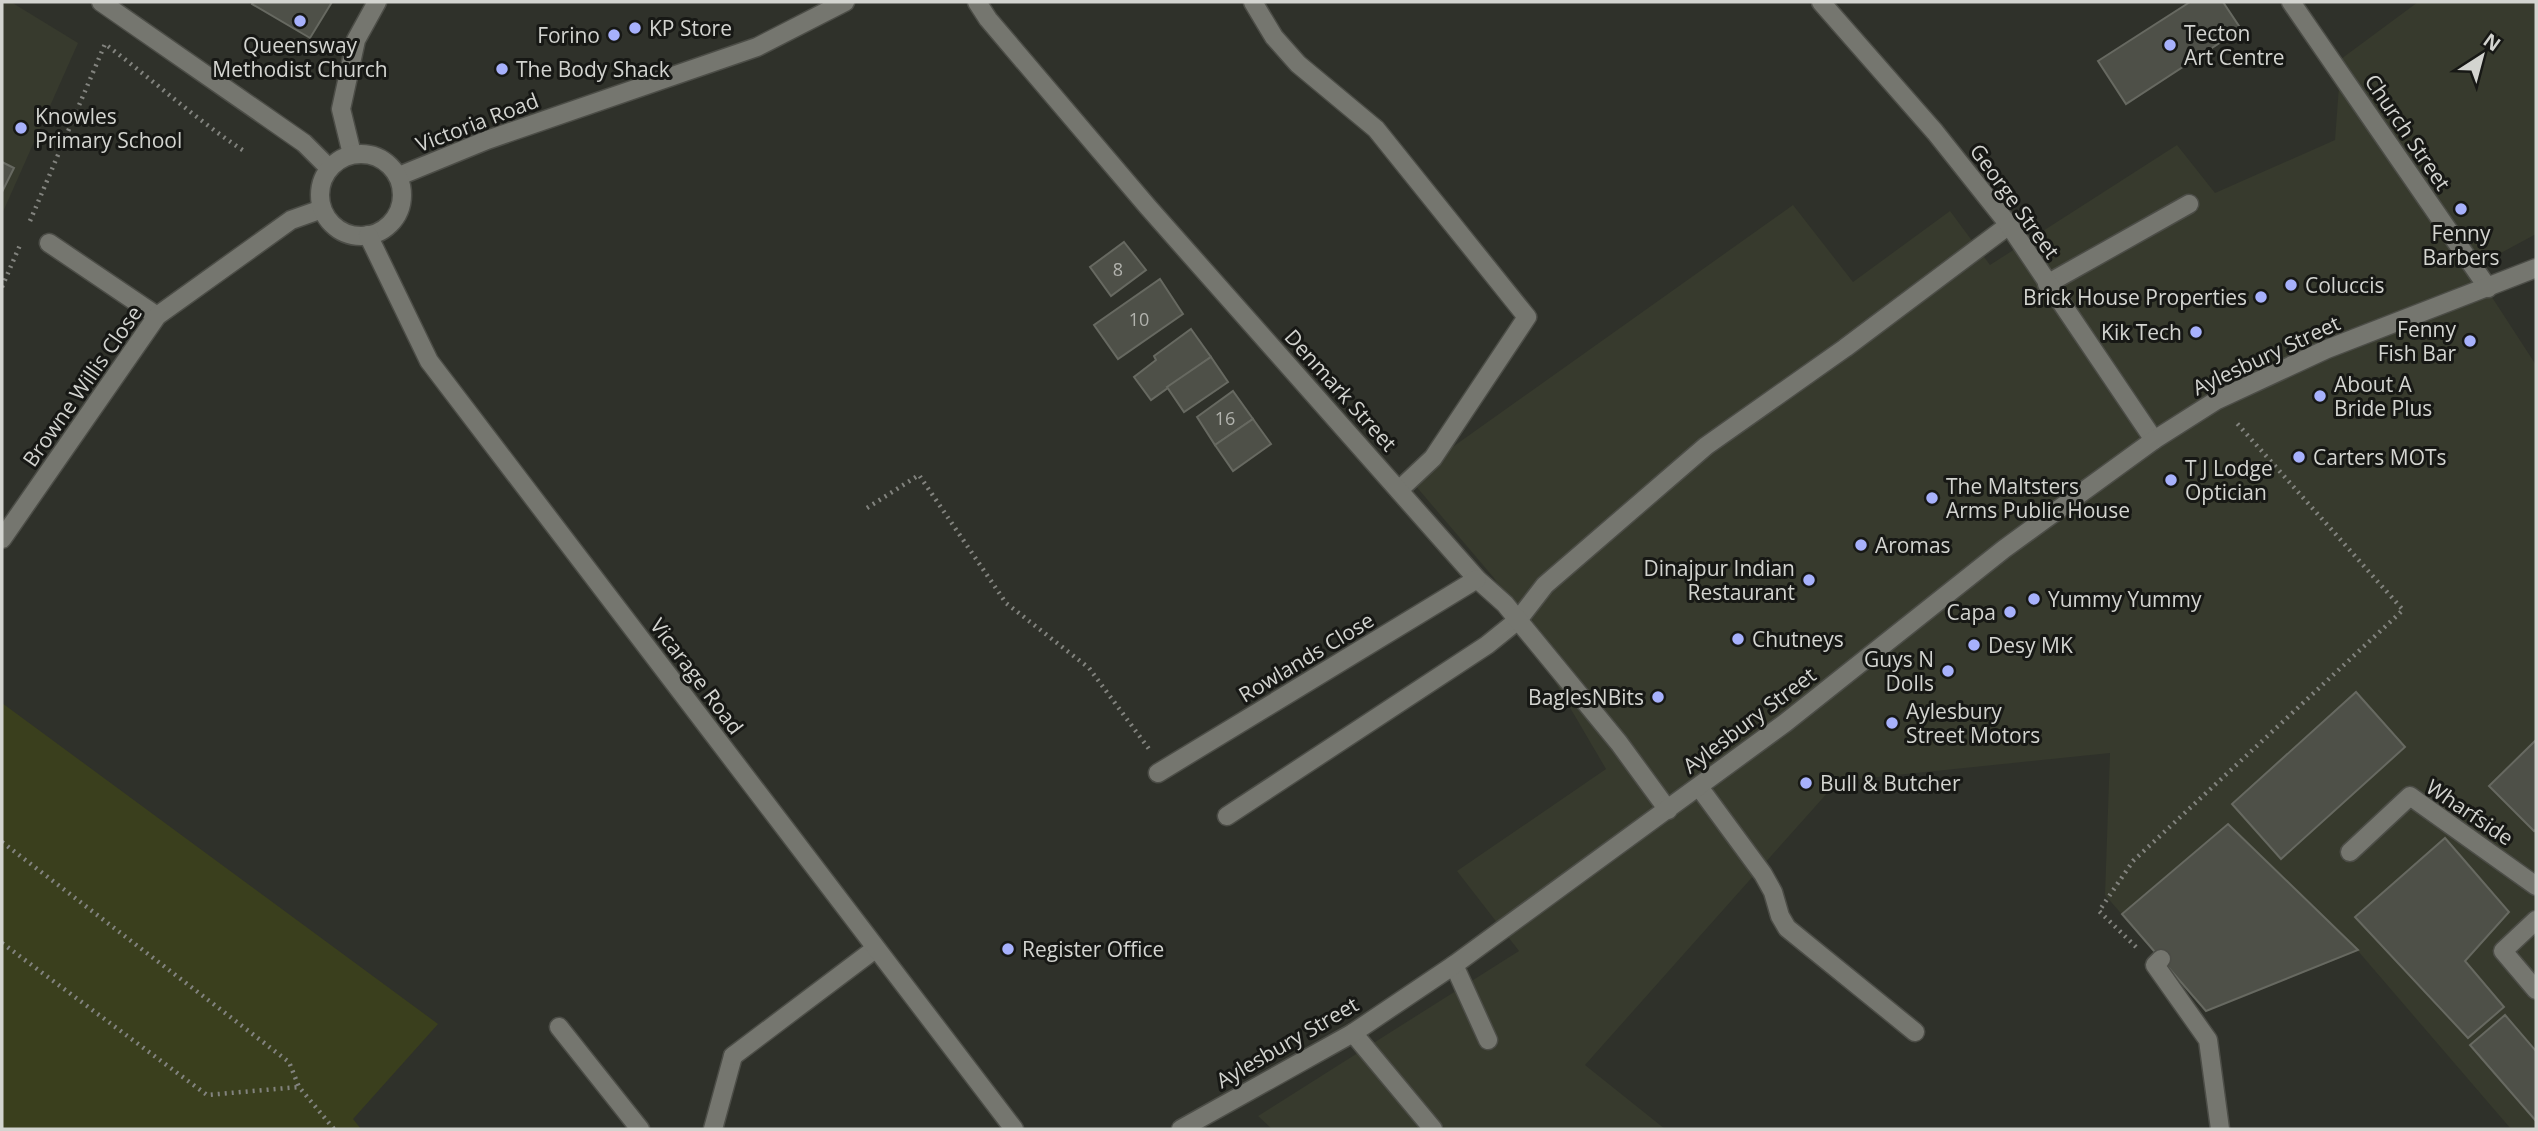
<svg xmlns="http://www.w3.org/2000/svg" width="2538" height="1131" font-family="'Open Sans',sans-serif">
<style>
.built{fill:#373a2d}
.green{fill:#3a3f1d}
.building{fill:#4e5048;stroke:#676961;stroke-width:2}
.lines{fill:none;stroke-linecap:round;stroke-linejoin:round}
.service-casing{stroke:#4c4d47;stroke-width:21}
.minor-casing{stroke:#4c4d47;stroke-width:21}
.tertiary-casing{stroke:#4c4d47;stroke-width:21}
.path{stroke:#82837e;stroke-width:4.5;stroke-dasharray:2 5;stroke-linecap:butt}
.service{stroke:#75766f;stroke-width:18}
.minor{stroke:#75766f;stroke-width:18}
.tertiary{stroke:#75766f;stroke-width:18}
.poi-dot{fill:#a7b1fc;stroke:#171815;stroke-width:2.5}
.labels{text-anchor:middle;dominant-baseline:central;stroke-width:6;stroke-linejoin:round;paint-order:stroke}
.number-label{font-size:18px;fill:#b2b3ae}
.poi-label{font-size:21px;fill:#d3d4d0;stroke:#171815;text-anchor:start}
.street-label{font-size:21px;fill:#d3d4d0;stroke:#171815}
</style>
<rect width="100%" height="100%" fill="#2f312a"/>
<g class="built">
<path d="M2,2H11L78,43L2,214Z"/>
<path d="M2418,2H2536V234L2473,268L2536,365V1129H2511L2358,951L2206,1011L2105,895L2110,753L1838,781L1585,1065L1665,1129H1272L1258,1116L1519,951L1457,871L1606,769L1494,578L1409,478L1793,205L1853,282L1950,211L1990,265L2177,145L2215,193L2335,140L2341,59Z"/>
</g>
<path class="green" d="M2,703L438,1024L353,1119L361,1129H2Z"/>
<g class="building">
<path d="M253,2H332L310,38L252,4Z"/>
<path d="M2190,2H2223L2241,29L2126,104L2098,61Z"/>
<path d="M2,162L14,168L2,192Z"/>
<path d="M1124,242L1146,270L1111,296L1090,267Z"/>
<path d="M1160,279L1183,314L1118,359L1094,325Z"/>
<path d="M1191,329L1211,357L1151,400L1134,377L1156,360L1154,356Z"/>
<path d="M1211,357L1228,382L1184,412L1167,387Z"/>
<path d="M1233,391L1253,419L1215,445L1197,417Z"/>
<path d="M1253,419L1271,444L1233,471L1215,445Z"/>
<path d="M2356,692L2405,747L2281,859L2232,804Z"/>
<path d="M2536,740V829L2534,831L2489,786Z"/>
<path d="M2228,824L2358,950L2206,1011L2122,914Z"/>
<path d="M2445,838L2509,912L2465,961L2504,1007L2468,1038L2355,917Z"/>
<path d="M2505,1015L2536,1051V1121L2470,1045Z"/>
</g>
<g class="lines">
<g class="service-casing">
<g id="service">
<path d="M1253,2L1274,37L1298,64L1376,129L1527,317L1433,458L1399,490"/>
<path d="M352,154L341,109L356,40L377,2"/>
<path d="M49,243L157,316"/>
<path d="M2047,284L2189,204"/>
<path d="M1699,787L1763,874L1773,892L1780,916L1787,928L1915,1032"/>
<path d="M1227,816L1487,645L1518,620L1545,585L1706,446L1845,348L2009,225"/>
<path d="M2350,852L2410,796L2536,886"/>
<path d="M2536,920L2503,951L2536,990"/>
<path d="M2161,959L2155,965L2208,1040L2220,1129"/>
<path d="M1454,965L1488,1040"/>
<path d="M559,1027L640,1129"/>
<path d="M1353,1033L1433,1129"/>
<path d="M713,1129L733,1056"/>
</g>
</g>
<g class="minor-casing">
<g id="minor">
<path d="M977,2L988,19L1148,207L1477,579L1505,604L1518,620L1619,743L1668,810"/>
<path d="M1821,2L1935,132L2009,225L2154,440"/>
<path d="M2291,2L2488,288"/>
<path d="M399,176L487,140L757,47L845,2"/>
<path d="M2,539L157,316L291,220L322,209"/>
<path d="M1158,773L1477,579"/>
<path d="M733,1056L875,949"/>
</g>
</g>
<g class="tertiary-casing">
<g id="tertiary">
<path d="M101,2L304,143L329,168"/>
<circle cx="361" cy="195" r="41"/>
<path d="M368,235L429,361L1014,1129"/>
<path d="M1181,1129L1353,1033L1454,965L1785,723L2004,549L2154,440L2217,400L2327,349L2536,268"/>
</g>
</g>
<g class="path">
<path d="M30,221L105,44C152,79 195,119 244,151"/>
<path d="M2,287L20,245"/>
<path d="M867,508L919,475L1006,603L1089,668L1149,749"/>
<path d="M2,842L289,1062L299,1087L334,1129"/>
<path d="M2,943L207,1095L299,1087"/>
<path d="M2136,947L2099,911L2133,861L2403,610L2235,421"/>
</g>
<use href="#service" class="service"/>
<use href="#minor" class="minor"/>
<use href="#tertiary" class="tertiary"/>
</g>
<g class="poi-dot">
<circle cx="300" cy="21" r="7"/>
<circle cx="635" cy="28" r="7"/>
<circle cx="614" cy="35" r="7"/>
<circle cx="2170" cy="45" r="7"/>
<circle cx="502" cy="69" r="7"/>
<circle cx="21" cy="128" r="7"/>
<circle cx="2461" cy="209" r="7"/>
<circle cx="2291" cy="285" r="7"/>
<circle cx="2261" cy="297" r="7"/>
<circle cx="2196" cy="332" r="7"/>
<circle cx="2470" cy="341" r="7"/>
<circle cx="2320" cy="396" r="7"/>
<circle cx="2299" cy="457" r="7"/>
<circle cx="2171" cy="480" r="7"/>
<circle cx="1932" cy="498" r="7"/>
<circle cx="1861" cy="545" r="7"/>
<circle cx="1809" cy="580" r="7"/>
<circle cx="2034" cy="599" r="7"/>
<circle cx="2010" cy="612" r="7"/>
<circle cx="1738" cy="639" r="7"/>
<circle cx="1974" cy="645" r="7"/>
<circle cx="1948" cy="671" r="7"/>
<circle cx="1658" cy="697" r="7"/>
<circle cx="1892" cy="723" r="7"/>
<circle cx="1806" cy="783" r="7"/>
<circle cx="1008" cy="949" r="7"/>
</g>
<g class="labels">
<g class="number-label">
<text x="1118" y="269">8</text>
<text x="1139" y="319">10</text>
<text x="1225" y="418">16</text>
</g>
<g class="poi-label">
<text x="649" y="28">KP Store</text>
<text x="2184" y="33">Tecton<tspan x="2184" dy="24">Art Centre</tspan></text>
<text x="600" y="35" text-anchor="end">Forino</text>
<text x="300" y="45" text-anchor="middle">Queensway<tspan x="300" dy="24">Methodist Church</tspan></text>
<text x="516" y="69">The Body Shack</text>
<text x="35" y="116">Knowles<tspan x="35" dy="24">Primary School</tspan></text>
<text x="2461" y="233" text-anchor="middle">Fenny<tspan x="2461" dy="24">Barbers</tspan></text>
<text x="2305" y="285">Coluccis</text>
<text x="2247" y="297" text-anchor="end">Brick House Properties</text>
<text x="2456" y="329" text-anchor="end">Fenny<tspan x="2456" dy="24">Fish Bar</tspan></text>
<text x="2182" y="332" text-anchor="end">Kik Tech</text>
<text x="2334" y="384">About A<tspan x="2334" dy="24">Bride Plus</tspan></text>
<text x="2313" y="457">Carters MOTs</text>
<text x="2185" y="468">T J Lodge<tspan x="2185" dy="24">Optician</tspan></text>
<text x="1946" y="486">The Maltsters<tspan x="1946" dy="24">Arms Public House</tspan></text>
<text x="1875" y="545">Aromas</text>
<text x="1795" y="568" text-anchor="end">Dinajpur Indian<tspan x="1795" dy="24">Restaurant</tspan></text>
<text x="2048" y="599">Yummy Yummy</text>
<text x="1996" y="612" text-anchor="end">Capa</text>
<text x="1752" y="639">Chutneys</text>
<text x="1988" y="645">Desy MK</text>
<text x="1934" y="659" text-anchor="end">Guys N<tspan x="1934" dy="24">Dolls</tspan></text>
<text x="1644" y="697" text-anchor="end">BaglesNBits</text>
<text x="1906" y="711">Aylesbury<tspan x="1906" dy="24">Street Motors</tspan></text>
<text x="1820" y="783">Bull &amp; Butcher</text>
<text x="1022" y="949">Register Office</text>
</g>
<g class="street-label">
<text transform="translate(477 122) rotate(-21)">Victoria Road</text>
<text transform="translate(2408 132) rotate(56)">Church Street</text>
<text transform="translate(2015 201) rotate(54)">George Street</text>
<text transform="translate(2266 355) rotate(-25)">Aylesbury Street</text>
<text transform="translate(82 386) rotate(-55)">Browne Willis Close</text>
<text transform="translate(1341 390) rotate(48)">Denmark Street</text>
<text transform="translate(1306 657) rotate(-31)">Rowlands Close</text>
<text transform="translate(697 676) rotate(53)">Vicarage Road</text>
<text transform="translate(1749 720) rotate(-37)">Aylesbury Street</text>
<text transform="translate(2470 812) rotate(34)">Wharfside</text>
<text transform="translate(1287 1042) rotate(-30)">Aylesbury Street</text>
</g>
</g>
<rect width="2538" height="1131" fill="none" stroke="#d3d4d0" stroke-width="7"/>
<g transform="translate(2482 56) rotate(36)" stroke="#171815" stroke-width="5" paint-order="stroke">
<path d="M0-5L12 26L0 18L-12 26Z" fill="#d3d4d0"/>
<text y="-10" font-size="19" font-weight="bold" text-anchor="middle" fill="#d3d4d0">N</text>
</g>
</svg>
